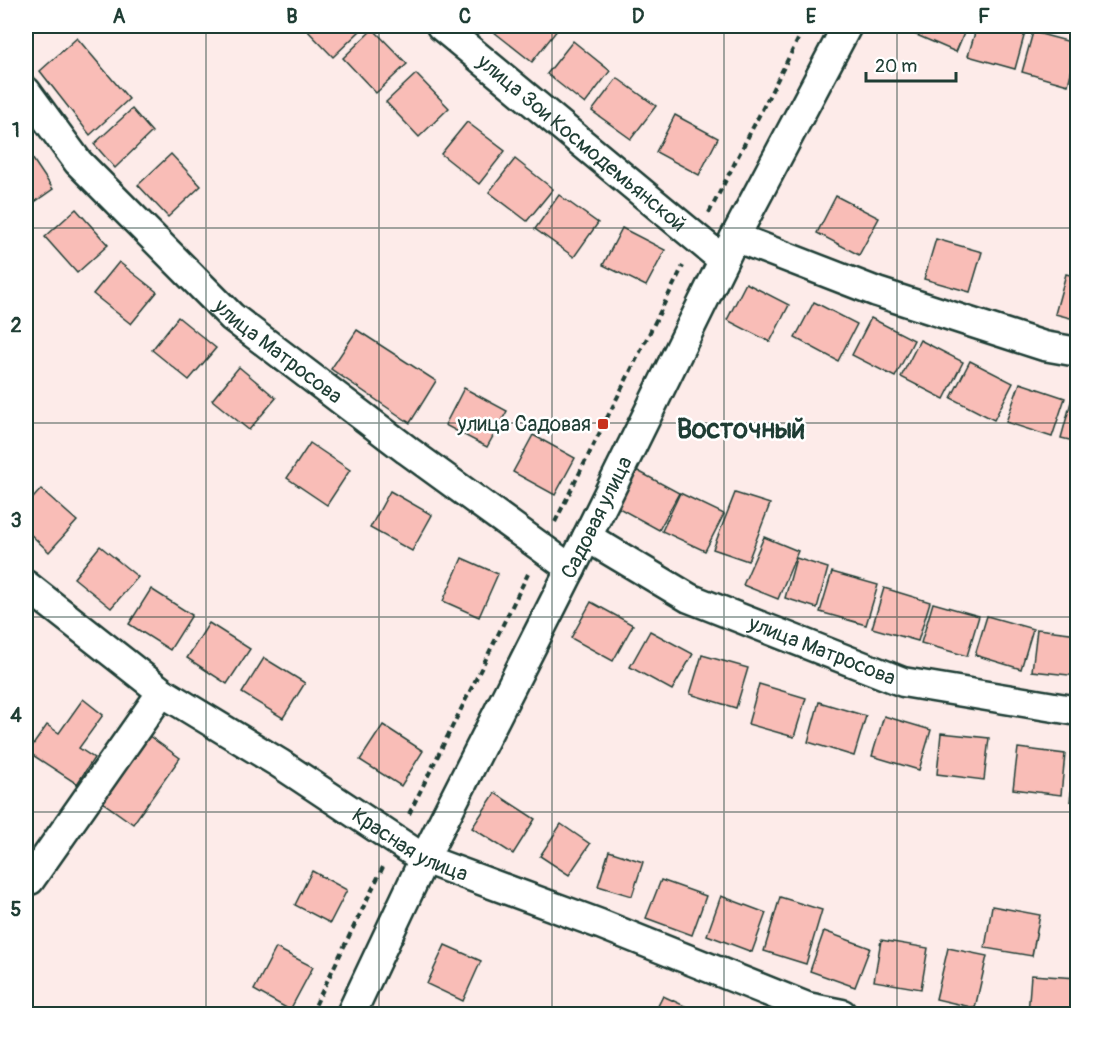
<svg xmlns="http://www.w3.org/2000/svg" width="1103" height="1040" font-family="Pangolin,sans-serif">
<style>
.building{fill:#f9bdb7;stroke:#1f3d34;stroke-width:1.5}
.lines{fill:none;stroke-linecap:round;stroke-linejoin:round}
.street-casing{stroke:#1f3d34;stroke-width:33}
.path{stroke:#1f3d34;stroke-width:4;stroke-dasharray:6 4.5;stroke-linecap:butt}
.street{stroke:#fff;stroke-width:28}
.grid{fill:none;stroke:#1f3d34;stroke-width:1.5;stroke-opacity:0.55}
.poi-dot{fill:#c8321e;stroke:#fff;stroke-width:2}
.labels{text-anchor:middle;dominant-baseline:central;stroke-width:5;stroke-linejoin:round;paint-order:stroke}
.street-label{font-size:21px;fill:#1f3d34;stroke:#fff}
.poi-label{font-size:21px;fill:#1f3d34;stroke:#fff;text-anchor:end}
.district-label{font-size:27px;font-weight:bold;fill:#1f3d34;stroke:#fff}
.neatline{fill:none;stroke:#1f3d34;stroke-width:2}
.grid-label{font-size:20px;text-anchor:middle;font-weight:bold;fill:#1f3d34}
</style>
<rect width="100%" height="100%" fill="#fdebe9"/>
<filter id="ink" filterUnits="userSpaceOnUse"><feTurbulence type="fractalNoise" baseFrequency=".0167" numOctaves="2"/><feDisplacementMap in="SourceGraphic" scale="12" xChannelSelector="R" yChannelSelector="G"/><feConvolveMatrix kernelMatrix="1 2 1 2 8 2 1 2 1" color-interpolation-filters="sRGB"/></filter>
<g filter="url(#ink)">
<g class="building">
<path d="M303,26H360L363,28L333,57Z"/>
<path d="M499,26H554L558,29L532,62L494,32Z"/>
<path d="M915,26H967L956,52L912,33Z"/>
<path d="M977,26H1014L1026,29L1015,69L968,56Z"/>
<path d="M373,29L407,64L376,93L343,58Z"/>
<path d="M1033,32L1078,44L1068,85L1022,72Z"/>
<path d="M77,38L129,99L90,135L40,71Z"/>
<path d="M573,41L610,71L585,104L547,74Z"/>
<path d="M416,74L449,108L419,137L386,102Z"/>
<path d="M617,78L656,106L631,139L592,111Z"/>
<path d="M132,109L152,132L115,168L94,144Z"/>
<path d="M675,115L718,138L699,175L656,152Z"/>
<path d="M467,122L505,151L479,184L441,154Z"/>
<path d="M26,149L53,189L26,208Z"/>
<path d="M171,154L201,186L168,217L138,185Z"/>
<path d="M515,159L553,189L527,221L489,192Z"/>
<path d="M559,195L598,223L574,257L535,229Z"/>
<path d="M836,196L879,218L859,255L817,233Z"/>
<path d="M76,209L108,245L77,273L45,237Z"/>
<path d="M622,228L665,250L646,286L603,265Z"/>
<path d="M936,239L982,252L970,292L924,279Z"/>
<path d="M119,262L157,292L131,324L93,294Z"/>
<path d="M1066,274L1078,277V320L1055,314Z"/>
<path d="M746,283L789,305L770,342L727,320Z"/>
<path d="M814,302L857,324L838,361L795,338Z"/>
<path d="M178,317L216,348L189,380L152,350Z"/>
<path d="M871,318L914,340L895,377L852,355Z"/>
<path d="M357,330L436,381L410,423L331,369Z"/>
<path d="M920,340L963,362L944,399L901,377Z"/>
<path d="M970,361L1013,383L994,420L951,398Z"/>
<path d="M239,367L276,398L249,430L212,400Z"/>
<path d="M1020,383L1065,398L1052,437L1006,422Z"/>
<path d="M464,388L507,411L487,447L445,425Z"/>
<path d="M1072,398L1078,399V442L1061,438Z"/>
<path d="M533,435L575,458L555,495L513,472Z"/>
<path d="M310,443L350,470L327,505L287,478Z"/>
<path d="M636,470L679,493L659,530L617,507Z"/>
<path d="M41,489L77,521L49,552L26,530V506Z"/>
<path d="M390,491L432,515L412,551L370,528Z"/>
<path d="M680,493L724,514L705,551L662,531Z"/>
<path d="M735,493L770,504L748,561L713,549Z"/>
<path d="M764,537L798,551L778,599L743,585Z"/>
<path d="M100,546L138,577L111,608L74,578Z"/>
<path d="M462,558L498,574L479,617L443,601Z"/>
<path d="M796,558L828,568L817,608L785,598Z"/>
<path d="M832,572L878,585L866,625L820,612Z"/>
<path d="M884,588L930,602L918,641L872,628Z"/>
<path d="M151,589L192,615L170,650L129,624Z"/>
<path d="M591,602L633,625L613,661L571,638Z"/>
<path d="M933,603L979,616L967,656L921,643Z"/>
<path d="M987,616L1033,629L1021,669L975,655Z"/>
<path d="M209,623L250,649L227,684L187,658Z"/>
<path d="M1037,629L1078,634V676L1032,671Z"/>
<path d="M650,631L693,654L672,690L630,667Z"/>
<path d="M702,655L748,668L736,708L690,694Z"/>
<path d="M264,658L305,683L283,718L242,693Z"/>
<path d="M759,684L806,698L794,737L748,724Z"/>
<path d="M83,699L103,715L79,748L94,758L77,784L28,752L47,725L59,733Z"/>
<path d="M819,702L866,716L854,756L808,742Z"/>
<path d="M884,716L931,730L919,770L872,756Z"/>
<path d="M383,725L423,751L401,786L360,760Z"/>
<path d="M145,733L180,758L133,824L98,799Z"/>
<path d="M941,733L989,738L984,780L937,774Z"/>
<path d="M1018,748L1065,754L1061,795L1013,789Z"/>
<path d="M1075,760H1078V802L1070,801Z"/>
<path d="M495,793L535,819L513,854L472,828Z"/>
<path d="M561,824L590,844L569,875L540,856Z"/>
<path d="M609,851L643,862L632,896L598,886Z"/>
<path d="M312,871L347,890L330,923L295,905Z"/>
<path d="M661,880L706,896L692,935L646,918Z"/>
<path d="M721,896L766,913L752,952L707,935Z"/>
<path d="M780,897L822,910L806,964L764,951Z"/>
<path d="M992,906L1040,915L1032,956L985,948Z"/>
<path d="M824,931L870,948L855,987L810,971Z"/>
<path d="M881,940L928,948L921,989L874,981Z"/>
<path d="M445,945L481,961L463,1001L427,984Z"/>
<path d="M276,948L313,967L290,1010L254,990Z"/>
<path d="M948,948L987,956L975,1008L936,999Z"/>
<path d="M1031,975L1078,978V1014H1028Z"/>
<path d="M663,996L698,1012L697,1014H654Z"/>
</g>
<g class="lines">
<g class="street-casing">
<g id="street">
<path id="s1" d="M441,26L723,260"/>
<path id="s2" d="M26,91L78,162L232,317L407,450L571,569"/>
<path d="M735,237L877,292L1044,346L1078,352"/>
<path id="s3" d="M587,537L689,598L903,682L1078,711"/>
<path id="s4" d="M26,585L162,692L279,763L424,859L600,924L807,1007L842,1014"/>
<path d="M26,881L30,880L162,692"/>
<path id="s5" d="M351,1014L424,859L587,537L735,237L847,26"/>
</g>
</g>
<g class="path">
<path d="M709,213L805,26"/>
<path d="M555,522L683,266"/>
<path d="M409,814L528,574"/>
<path d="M311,1014L383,867"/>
</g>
<use href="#street" class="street"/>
</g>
</g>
<path class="grid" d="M206,26V1014M379,26V1014M552,26V1014M724,26V1014M897,26V1014M26,228H1078M26,423H1078M26,617H1078M26,812H1078"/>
<rect class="poi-dot" x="597" y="418" width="12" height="12" rx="3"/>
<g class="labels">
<g class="street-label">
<text stroke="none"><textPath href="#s1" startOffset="183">улица Зои Космодемьянской</textPath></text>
<text stroke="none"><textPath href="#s2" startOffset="364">улица Матросова</textPath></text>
<text stroke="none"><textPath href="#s5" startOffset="554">Садовая улица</textPath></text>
<text stroke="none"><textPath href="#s3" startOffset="262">улица Матросова</textPath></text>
<text stroke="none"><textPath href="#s4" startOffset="465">Красная улица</textPath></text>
</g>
<g class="poi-label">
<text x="591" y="424">улица Садовая</text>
</g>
<g class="district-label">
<text x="741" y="429">Восточный</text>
</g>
</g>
<rect width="1103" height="1040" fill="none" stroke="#fff" stroke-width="66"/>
<path d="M866 72v9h90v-9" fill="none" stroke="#1f3d34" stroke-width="3"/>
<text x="875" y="72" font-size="18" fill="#1f3d34" stroke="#ffffff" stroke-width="4.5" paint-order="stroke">20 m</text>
<rect x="33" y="33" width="1037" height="974" class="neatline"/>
<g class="grid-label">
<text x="119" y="23">A</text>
<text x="292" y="23">B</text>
<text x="465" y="23">C</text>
<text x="638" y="23">D</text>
<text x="811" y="23">E</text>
<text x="984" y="23">F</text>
<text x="16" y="137">1</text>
<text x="16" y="332">2</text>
<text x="16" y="527">3</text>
<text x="16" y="722">4</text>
<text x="16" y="916">5</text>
</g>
</svg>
